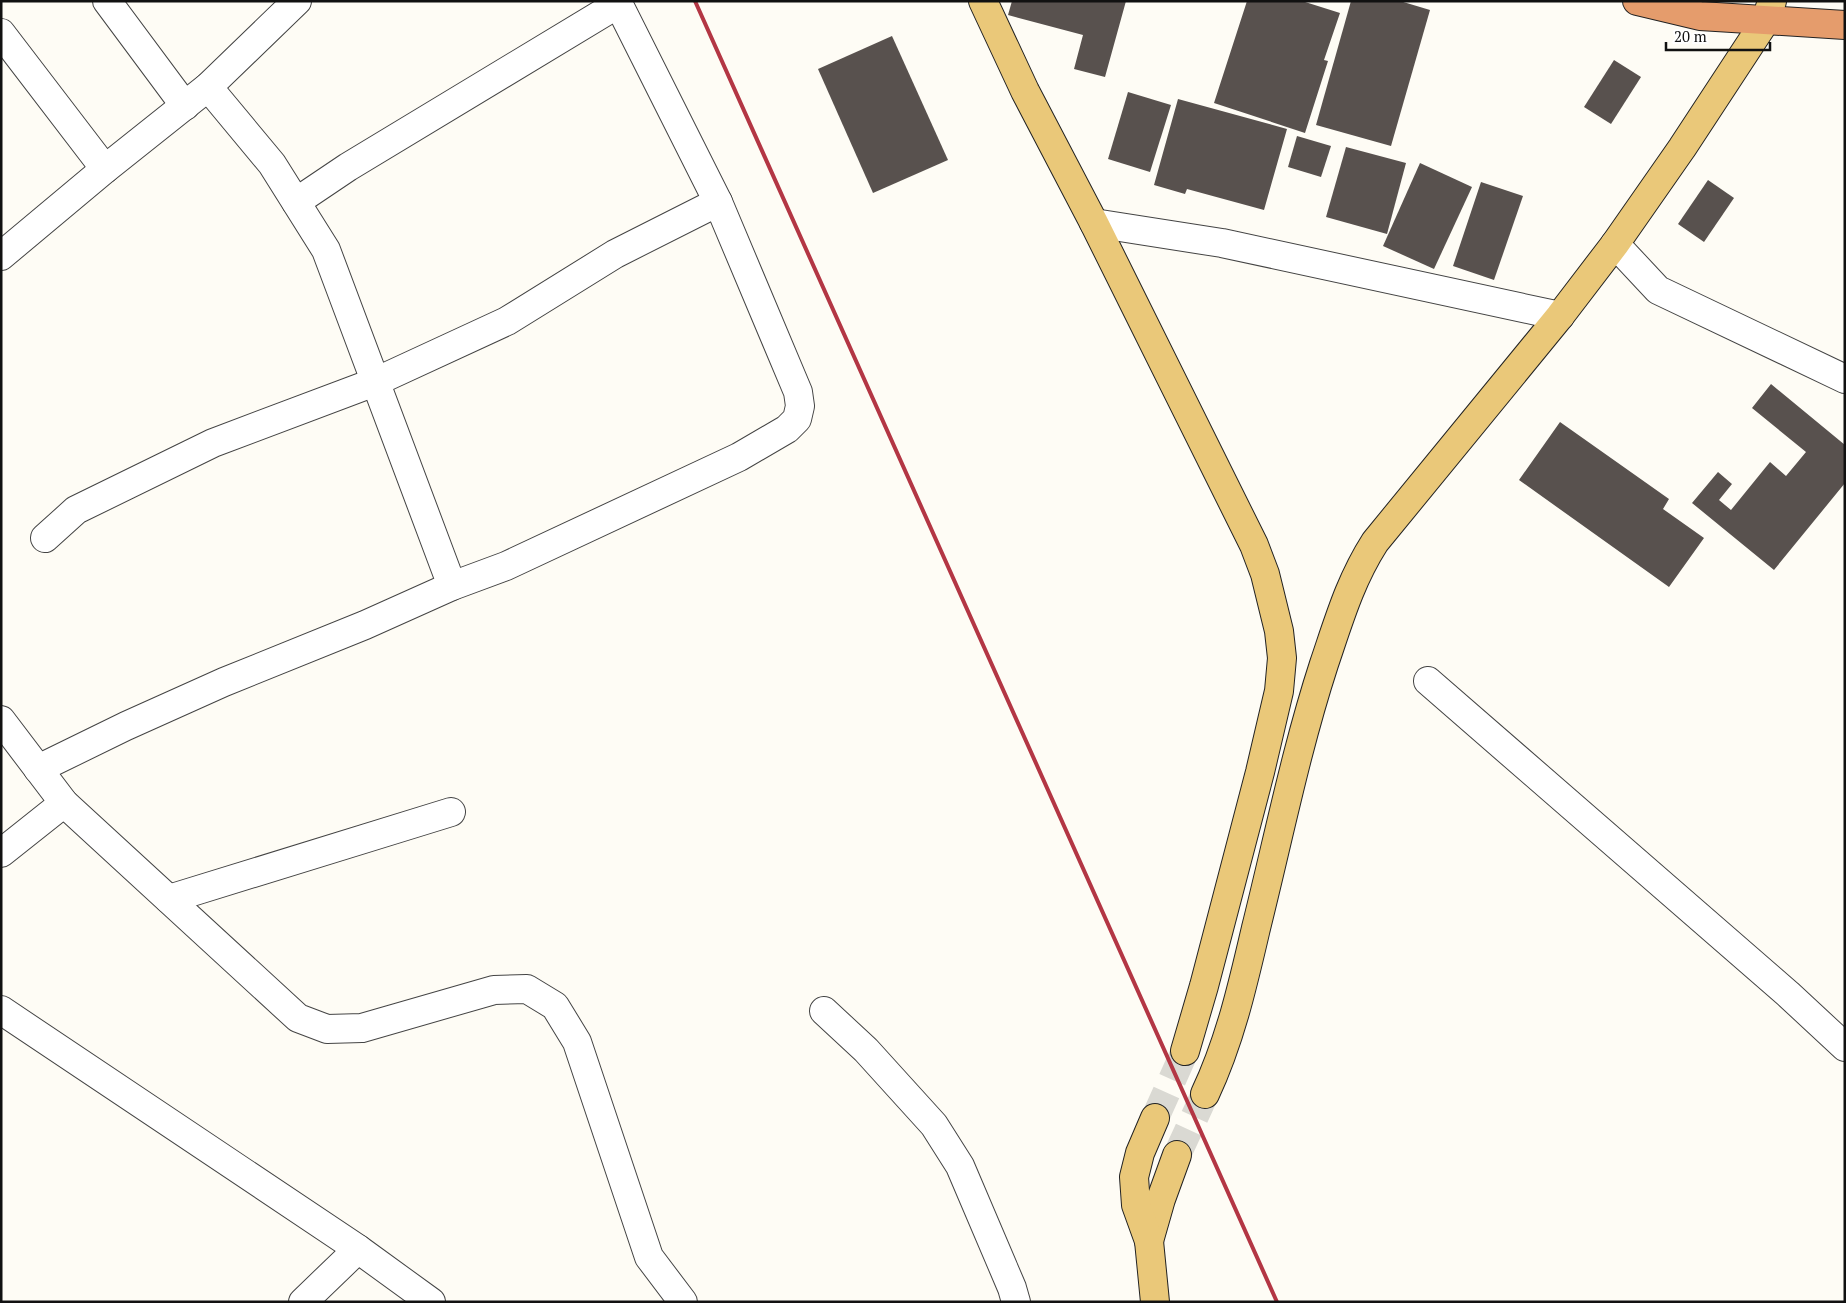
<svg xmlns="http://www.w3.org/2000/svg" width="1846" height="1303" font-family="'PT Serif',serif">
<style>
.building{fill:#58514e}
.lines{fill:none;stroke-linecap:round;stroke-linejoin:round}
.major-tunnel{stroke:#dad9d3;stroke-width:28;stroke-dasharray:28 14;stroke-linecap:butt}
.minor-casing{stroke:#444;stroke-width:30}
.major-casing{stroke:#222;stroke-width:30}
.highway-casing{stroke:#222;stroke-width:30}
.minor{stroke:#fff;stroke-width:28}
.major{stroke:#eac879;stroke-width:28}
.highway{stroke:#e59c6c;stroke-width:28}
.rail{stroke:#b33644;stroke-width:4}
</style>
<rect width="100%" height="100%" fill="#fefcf5"/>
<g class="building">
<path d="M1012,1H1126L1105,77L1074,69L1083,35L1008,15Z"/>
<path d="M1247,1H1302L1340,13L1324,60L1328,61L1305,133L1214,103Z"/>
<path d="M1351,1H1400L1430,10L1391,146L1316,125Z"/>
<path d="M892,36L948,160L873,193L818,69Z"/>
<path d="M1614,60L1641,77L1611,124L1584,107Z"/>
<path d="M1128,92L1171,105L1150,172L1108,159Z"/>
<path d="M1178,99L1287,129L1264,210L1187,189L1185,194L1154,185Z"/>
<path d="M1297,136L1331,146L1321,177L1288,167Z"/>
<path d="M1346,147L1406,163L1387,234L1326,217Z"/>
<path d="M1420,163L1472,187L1434,269L1383,246Z"/>
<path d="M1708,180L1734,198L1704,242L1678,224Z"/>
<path d="M1481,182L1523,196L1494,280L1453,266Z"/>
<path d="M1771,384L1845,445V483L1774,570L1692,503L1718,472L1732,484L1719,500L1731,510L1770,462L1786,476L1806,452L1752,408Z"/>
<path d="M1560,422L1669,499L1663,509L1704,538L1669,587L1519,480Z"/>
</g>
<g class="lines">
<g class="major-tunnel">
<path d="M1155,1118L1185,1051"/>
<path d="M1177,1155L1205,1094"/>
</g>
<g class="minor-casing">
<g id="minor">
<path d="M107,1L185,106"/>
<path d="M1,33L105,169"/>
<path d="M208,87L272,164L326,250L452,586"/>
<path d="M296,202L348,167L618,4"/>
<path d="M1094,223L1222,243L1560,316"/>
<path d="M1615,244L1658,290L1845,379"/>
<path d="M1,256L105,169L208,87L297,1"/>
<path d="M45,538L76,510L213,443L375,382L507,321L615,254L718,202"/>
<path d="M1428,681L1788,994L1845,1047"/>
<path d="M1,720L64,803L298,1018L327,1029L362,1028L494,990L527,989L555,1006L577,1042L649,1257L683,1302"/>
<path d="M38,769L126,726L224,682L365,625L452,586L506,566L739,457L787,429L797,419L800,406L798,392L718,202L617,1"/>
<path d="M1,853L64,803"/>
<path d="M169,899L451,812"/>
<path d="M1,1010L358,1249L431,1302"/>
<path d="M824,1011L866,1050L934,1125L960,1166L1012,1288L1016,1302"/>
<path d="M303,1302L358,1249"/>
</g>
</g>
<g class="major-casing">
<g id="major">
<path d="M983,1L1025,91L1094,223L1254,545L1265,574L1279,631L1282,658L1279,691L1260,772L1204,986L1185,1051"/>
<path d="M1205,1094C1230,1041 1243,984 1256,928C1278,840 1296,750 1324,664C1339,620 1350,581 1375,542L1560,316L1615,244L1682,148L1766,20L1772,1"/>
<path d="M1149,1241L1161,1199L1177,1155"/>
<path d="M1155,1302L1149,1241L1136,1205L1134,1177L1140,1153L1155,1118"/>
</g>
</g>
<g class="highway-casing">
<path id="highway" d="M1637,1L1700,16L1845,25"/>
</g>
<use href="#minor" class="minor"/>
<use href="#major" class="major"/>
<use href="#highway" class="highway"/>
<path class="rail" d="M695,1L1277,1302"/>
</g>
<rect width="1846" height="1303" fill="none" stroke="#111111" stroke-width="5"/>
<path d="M1666 42v8h104v-8" fill="none" stroke="#111111" stroke-width="2.5"/>
<text x="1674" y="42" font-size="15" fill="#111111" stroke="#ffffff" stroke-width="4" paint-order="stroke">20 m</text>
</svg>
